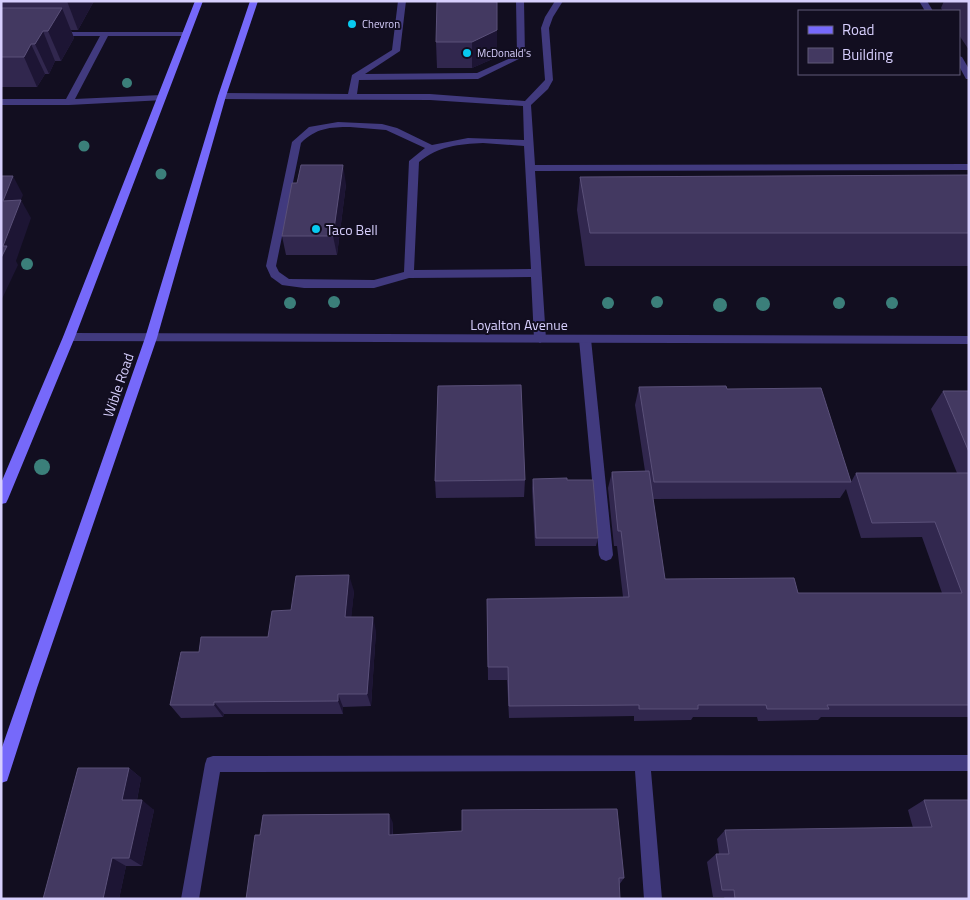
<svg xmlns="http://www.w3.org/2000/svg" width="970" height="900" font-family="'Titillium Web',sans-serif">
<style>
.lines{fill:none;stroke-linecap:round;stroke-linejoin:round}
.lane{fill:#413a7e;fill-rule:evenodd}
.street{fill:#413a7e;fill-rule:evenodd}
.secondary{fill:#7669fa;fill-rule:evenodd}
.tree{fill:#3b7f7a}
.wall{fill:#31274e;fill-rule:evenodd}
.shaded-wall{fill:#1d1534}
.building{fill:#433961;stroke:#5a5079}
.poi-dot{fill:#08caf0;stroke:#120e20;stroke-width:2}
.labels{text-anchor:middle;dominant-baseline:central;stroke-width:4;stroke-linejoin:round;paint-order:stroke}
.far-poi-label{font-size:11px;fill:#d7cffd;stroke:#120e20;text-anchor:start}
.poi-label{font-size:14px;fill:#d7cffd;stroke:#120e20;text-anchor:start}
.street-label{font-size:14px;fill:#d7cffd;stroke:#120e20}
</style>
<rect width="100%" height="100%" fill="#120e20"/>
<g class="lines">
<g class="lane">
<path d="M398,1H406L400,51L365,74L477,73L517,55L516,1H524L525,56L478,79L359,80L357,94H430L525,101L545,80L541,28L545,17L555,1H563L553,17L549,28L553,80L548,89L531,105L535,165L969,164V170L535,171L546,339L540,343L534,339L531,277L409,278L374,288H304L282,285L271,277L266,266L292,142L309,127L338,122L382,124L397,128L432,145L468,138L524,140L523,106L430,100L222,99L218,96L222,93L348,94L352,75L392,50ZM350,127L386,130L425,148L409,161L404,272L374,280L289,279L279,272L276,266L301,143C316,128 330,127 350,127ZM483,143L524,146L531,269L414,270L419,162C438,146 459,144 483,143Z"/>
<path d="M919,1H927L933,11H925Z"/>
<path d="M53,32H186L190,34L186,36H108L75,99L161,95L165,98L164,100L69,105H1V99H66L100,36H53Z"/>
<path d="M959,56L962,57L969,69V79H966L959,66Z"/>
<path d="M585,335L591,339L613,555L611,559L606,561L601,559L599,555L579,339Z"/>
<path d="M969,755V771H651L662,899H644L635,771L220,772L199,899H181L205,764L207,758L213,756Z"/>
</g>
<path class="street" d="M69,333L969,336V344L69,341L63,337Z"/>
<g class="secondary">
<path d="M195,1H203L75,337L8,499L6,503L1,504V483L63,337Z"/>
<path d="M250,1H258L226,96L157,338L37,688L9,775L7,781L1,783V750L145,338L218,96Z"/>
</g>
</g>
<g class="tree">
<circle cx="127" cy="83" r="5"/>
<circle cx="84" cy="146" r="5.5"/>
<circle cx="161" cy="174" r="5.5"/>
<circle cx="27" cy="264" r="6"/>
<circle cx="334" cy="302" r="6"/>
<circle cx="657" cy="302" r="6"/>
<circle cx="290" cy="303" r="6"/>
<circle cx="608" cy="303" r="6"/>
<circle cx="839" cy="303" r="6"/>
<circle cx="892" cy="303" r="6"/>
<circle cx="763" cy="304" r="7"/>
<circle cx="720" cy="305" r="7"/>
<circle cx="42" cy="467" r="8"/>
</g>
<g class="wall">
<path d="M1,1H94L78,30H71L74,38L61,61H55L49,74H45L37,87H1Z"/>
<path d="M944,1H969V50L959,35V11H943L941,8Z"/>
<path d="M497,30V57L472,68H437L436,42Z"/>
<path d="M969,175V266H585L577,210L580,177Z"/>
<path d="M297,183L346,184L337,255H286L282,236Z"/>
<path d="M639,387L727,389L851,482L856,473H957L931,409L943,391H969V717H821L818,720L758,721L757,717H693L691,720L634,721V716L509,718L507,680H488L487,599L623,597L617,546H614L608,488L612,472L645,471L635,405ZM846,489L861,538L922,537L942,593H798L665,579L653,499L840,498Z"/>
<path d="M533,479L567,480L598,538L596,546H535L532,488Z"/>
<path d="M525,480L524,497L436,498L435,481Z"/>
<path d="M354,591L351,617L376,631L371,706L343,707V714H224L223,717L181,718L170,705L199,652L268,637L291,610Z"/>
<path d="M129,768L141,778L137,800L154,810L142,866H126L119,899H43Z"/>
<path d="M924,800L969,899H725L724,897H713L707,862L716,854H719L717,839L725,830L913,828L908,810Z"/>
<path d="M393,823V835L624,878L619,885L260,835Z"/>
</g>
<g class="shaded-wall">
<path d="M67,1H94L78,30Z"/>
<path d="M62,8L74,38L61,61L48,31Z"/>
<path d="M497,30V57L472,68V42Z"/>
<path d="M43,31L55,61L49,74L35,44Z"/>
<path d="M31,44L45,74L37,87L24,57Z"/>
<path d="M343,165L346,184L337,255L333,236Z"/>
<path d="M13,176L23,195L21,200L31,218L16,261L18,265L1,301V258L3,246V201Z"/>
<path d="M349,575L354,591L350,631L345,617Z"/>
<path d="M373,617L376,631L371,706L367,694Z"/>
<path d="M338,694L343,707V714L338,701Z"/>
<path d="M214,702L224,714L223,717L214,705Z"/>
<path d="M129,768L141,778L135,810L122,800Z"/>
<path d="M142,800L154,810L142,866L129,858Z"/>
<path d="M389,814L393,823L392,844L389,835Z"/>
<path d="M112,858L126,866L119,899H103Z"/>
</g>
<g class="building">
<path d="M437,1L497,2V30L472,42H436Z"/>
<path d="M1,8H62L48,31H43L35,44H31L24,57H1Z"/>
<path d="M301,165H343L333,236H282L292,183H297Z"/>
<path d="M969,175V233H590L580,177Z"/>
<path d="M1,176H13L3,201L21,200L3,246H7L1,258Z"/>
<path d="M521,385L525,480L435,481L438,386Z"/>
<path d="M726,386L727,389L821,388L851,482H654L639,387Z"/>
<path d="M943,391H969V452Z"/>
<path d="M649,471L665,579L794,578L798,593H962L935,522L872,523L856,473H969V705H827L829,709H767L766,705H698V709H639V705L509,706L508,667H488L487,599L629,597L621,531H618L612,472Z"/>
<path d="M567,478V480H593L598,538H536L533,479Z"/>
<path d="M349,575L345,617H373L367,694H338V701L214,702V705H170L181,652H199L201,637H268L272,611L291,610L296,576Z"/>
<path d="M78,768H129L122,800H142L129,858H112L103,899H43Z"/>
<path d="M924,800H969V899H735L734,890H722L716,854H729L725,830L932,827Z"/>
<path d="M617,809L624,878H619L620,899H246L255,835H260L263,815L389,814V835L462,831V810Z"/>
</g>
<g class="poi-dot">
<circle cx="352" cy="24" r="5"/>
<circle cx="467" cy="53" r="5"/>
<circle cx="316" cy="229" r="5"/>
</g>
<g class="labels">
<g class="far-poi-label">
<text x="362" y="24">Chevron</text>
<text x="477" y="53">McDonald's</text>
</g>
<g class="poi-label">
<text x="326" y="229">Taco Bell</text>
</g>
<g class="street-label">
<text x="519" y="324">Loyalton Avenue</text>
<text transform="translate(118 385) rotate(-71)">Wible Road</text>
</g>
</g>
<rect width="970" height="900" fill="none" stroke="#d7cffd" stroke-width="5"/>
<rect x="798" y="10" width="162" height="65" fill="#120e20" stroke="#615b78"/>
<rect x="808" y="26" width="25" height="8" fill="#7669fa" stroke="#615b78"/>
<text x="842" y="35" font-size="15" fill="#d7cffd">Road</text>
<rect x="808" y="48" width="25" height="15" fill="#433961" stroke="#615b78"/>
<text x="842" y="60" font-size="15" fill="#d7cffd">Building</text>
</svg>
